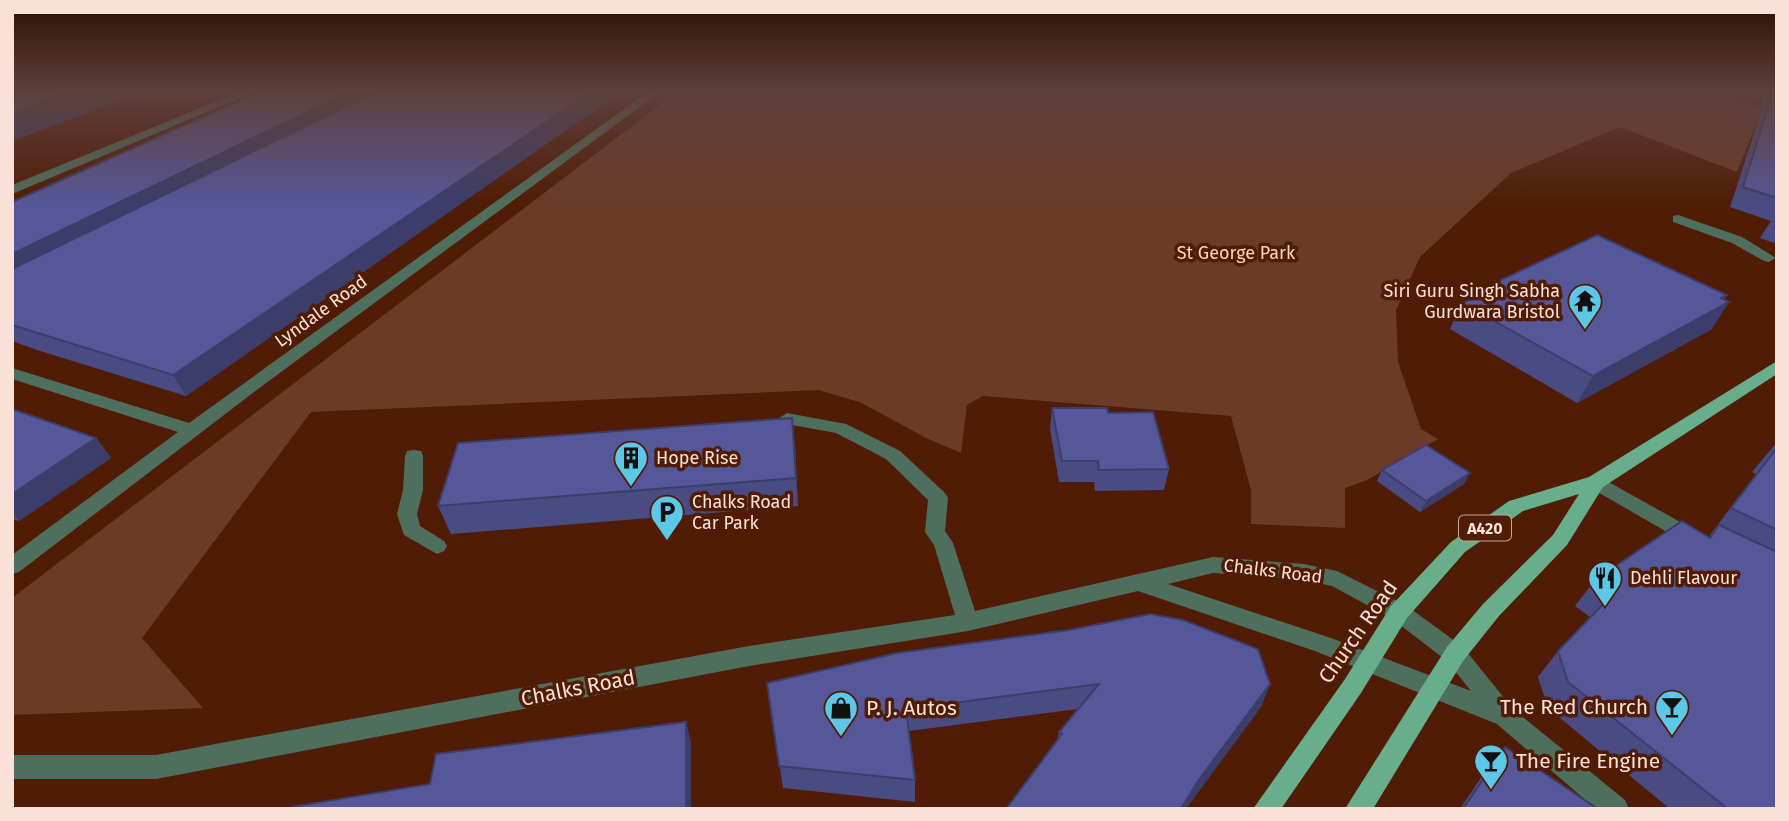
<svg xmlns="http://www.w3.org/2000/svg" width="1789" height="821" font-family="'Fira Sans',sans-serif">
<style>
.green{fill:#6b3b28}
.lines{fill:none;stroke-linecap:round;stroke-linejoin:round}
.minor{fill:#4f6f5e;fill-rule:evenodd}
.major{fill:#69ae8c;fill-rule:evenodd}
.wall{fill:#4a4b83}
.shaded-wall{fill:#3c3d6a}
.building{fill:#565798;stroke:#3c3d6a;stroke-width:2}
.labels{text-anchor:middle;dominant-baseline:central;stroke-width:7;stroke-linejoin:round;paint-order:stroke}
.shield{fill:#501c05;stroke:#c7a597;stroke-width:2}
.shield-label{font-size:16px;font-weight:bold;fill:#fae0d6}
.park-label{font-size:18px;fill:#fad0c0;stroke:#501c05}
.poi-label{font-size:18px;fill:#fae0d6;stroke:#501c05;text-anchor:start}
.street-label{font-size:18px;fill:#fae0d6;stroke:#501c05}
.near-street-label{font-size:21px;fill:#fae0d6;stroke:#501c05}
.near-poi-label{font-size:21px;fill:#fae0d6;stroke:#501c05;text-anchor:start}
</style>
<rect width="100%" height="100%" fill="#501c05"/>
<path class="green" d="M678,91H1724L1726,98L1763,107L1737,172L1620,127L1511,173L1420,257L1396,310L1398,362L1421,429L1438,439L1367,480L1345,488V528L1251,524V490L1231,416L983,396L967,405L961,453L924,437L862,403L819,390L311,412L142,638L203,708L12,715V598Z"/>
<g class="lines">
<g class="minor">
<path d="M242,91H257L12,194V185Z"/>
<path d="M649,91H661L254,392L19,572L12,574V555L178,432L12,379V368L189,423Z"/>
<path d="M1678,215L1742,237L1776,258L1769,262L1764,261L1732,243L1673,222V216Z"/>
<path d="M787,413L846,424L900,451L945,493L948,498L945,531L953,543L975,611L1213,557L1304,564L1337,571L1407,606L1463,647L1513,709L1625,800L1629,809H1596L1497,724L1315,651L1138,591L968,631L749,666L156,779H12V755H156L749,646L955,615L934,545L925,532L928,500L886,459L836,433L781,423L778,419ZM1213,573L1304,580L1332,586L1391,618L1447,661L1471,691L1331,638L1168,584Z"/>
<path d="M414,450L421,451L423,456V490L417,514L420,526L444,541L447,546L444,551L437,554L404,535L397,514L403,490L405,456L407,451Z"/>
<path d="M1596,475L1700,533L1703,538L1700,543L1693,546L1686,543L1589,487L1587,482L1589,477Z"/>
</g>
<path class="major" d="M1777,361V374L1603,487L1567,545L1499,616L1463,661L1373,809H1345L1447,647L1483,604L1553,535L1579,494L1523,511L1465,552L1407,618L1361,693L1281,809H1253L1345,679L1391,606L1451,542L1509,501L1589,477Z"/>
</g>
<g class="wall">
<path d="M622,91L186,396L37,350L12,341V202Z"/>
<path d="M1763,91H1777V244L1760,238L1771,221L1730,207L1761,112Z"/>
<path d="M1486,287L1724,300L1712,329L1577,403L1450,329L1462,303L1482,294Z"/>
<path d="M1052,408L1108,413L1169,469L1164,490L1095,491L1094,482H1059L1050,429Z"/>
<path d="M12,409L96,438L111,458L19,521L12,519Z"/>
<path d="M1777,442V809H1670L1548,708L1538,677L1558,651L1590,617L1575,606L1595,580L1709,538L1711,535H1710L1756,474L1752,472Z"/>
<path d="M795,446L798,506L451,534L438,506Z"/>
<path d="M1382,470L1464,484L1420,512L1377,481Z"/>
<path d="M767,683L1270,684L1261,707L1189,803L1057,741L1059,732L1078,709L909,731L915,780V802L783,788Z"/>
<path d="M1505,747L1598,809H1460L1484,773Z"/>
</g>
<g class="shaded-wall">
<path d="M75,91H147L12,141V113Z"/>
<path d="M351,91H393L12,281V254Z"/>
<path d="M592,91H622L186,396L173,375Z"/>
<path d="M1727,295L1718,308L1729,302L1712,329L1577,403L1593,376Z"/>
<path d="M792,418L795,446L798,506L796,478Z"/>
<path d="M96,438L111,458L19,521L12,513V494Z"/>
<path d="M1470,473L1464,484L1420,512L1426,501Z"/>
<path d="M1270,684L1261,707L1186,809H1181L1198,781Z"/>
<path d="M686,722L691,742V809H686Z"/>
</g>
<g class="building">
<path d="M12,91H75L12,113Z"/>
<path d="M262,91H351L12,254V202Z"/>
<path d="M378,91H592L173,375L12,325V269Z"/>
<path d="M1773,91H1777V198L1743,187Z"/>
<path d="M1597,235L1727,295L1721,298L1729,302L1593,376L1462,303L1491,290L1486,287Z"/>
<path d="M1052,408H1107L1108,413L1153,412L1169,469L1099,470L1098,461H1062Z"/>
<path d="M12,409L96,438L12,494Z"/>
<path d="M792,418L796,478L438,506L458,443Z"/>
<path d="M1426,445L1470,473L1426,501L1382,470Z"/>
<path d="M1777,448V530L1731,508Z"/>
<path d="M1682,521L1710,538L1719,525L1777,552V809H1728L1568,682L1558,651L1614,593L1595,580Z"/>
<path d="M1150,614L1183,620L1258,649L1270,684L1198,781L1181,809H1006L1062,734L1059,732L1099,684L906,709L915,780L779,766L767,683L897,653L1069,630Z"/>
<path d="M686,722V809H280L430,784L436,754Z"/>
<path d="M1505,747L1598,809H1463Z"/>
</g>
<linearGradient id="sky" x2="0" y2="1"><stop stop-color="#2c0f03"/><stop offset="0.44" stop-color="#5e403b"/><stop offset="1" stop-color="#5e403b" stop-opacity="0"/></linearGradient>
<rect width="1789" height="206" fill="url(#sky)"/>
<defs>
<g id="temple-pin" transform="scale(1.75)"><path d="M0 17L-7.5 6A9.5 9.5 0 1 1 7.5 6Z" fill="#5dc7e8" stroke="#501c05"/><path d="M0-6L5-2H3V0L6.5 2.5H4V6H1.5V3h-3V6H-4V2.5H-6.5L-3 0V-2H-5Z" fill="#111"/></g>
<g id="building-pin" transform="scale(1.75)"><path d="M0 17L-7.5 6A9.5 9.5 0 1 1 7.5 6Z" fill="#5dc7e8" stroke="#501c05"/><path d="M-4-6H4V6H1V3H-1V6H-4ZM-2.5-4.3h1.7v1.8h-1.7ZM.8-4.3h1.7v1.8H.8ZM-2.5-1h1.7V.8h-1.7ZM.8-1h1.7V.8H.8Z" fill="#111"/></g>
<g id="parking-pin" transform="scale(1.75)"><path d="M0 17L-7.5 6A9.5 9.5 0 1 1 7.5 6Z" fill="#5dc7e8" stroke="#501c05"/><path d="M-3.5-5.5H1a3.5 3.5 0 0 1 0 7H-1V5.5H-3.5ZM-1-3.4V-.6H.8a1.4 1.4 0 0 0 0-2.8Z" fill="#111"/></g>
<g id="restaurant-pin" transform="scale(1.75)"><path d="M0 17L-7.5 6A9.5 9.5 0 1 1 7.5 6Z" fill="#5dc7e8" stroke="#501c05"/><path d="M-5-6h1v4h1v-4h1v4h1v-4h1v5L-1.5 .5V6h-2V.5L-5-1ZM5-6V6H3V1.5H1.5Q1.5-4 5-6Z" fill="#111"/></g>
<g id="bar-pin" transform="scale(1.75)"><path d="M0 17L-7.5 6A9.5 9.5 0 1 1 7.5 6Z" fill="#5dc7e8" stroke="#501c05"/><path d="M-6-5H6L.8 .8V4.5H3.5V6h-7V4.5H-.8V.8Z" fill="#111"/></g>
<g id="shop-pin" transform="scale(1.75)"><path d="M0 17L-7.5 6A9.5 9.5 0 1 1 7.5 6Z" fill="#5dc7e8" stroke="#501c05"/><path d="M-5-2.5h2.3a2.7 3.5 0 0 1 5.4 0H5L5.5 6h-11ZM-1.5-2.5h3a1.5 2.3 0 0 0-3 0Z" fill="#111"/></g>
</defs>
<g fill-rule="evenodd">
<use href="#temple-pin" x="1585" y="301"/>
<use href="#building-pin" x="631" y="458"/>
<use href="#parking-pin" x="667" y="512"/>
<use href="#restaurant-pin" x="1605" y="578"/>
<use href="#bar-pin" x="1672" y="707"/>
<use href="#shop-pin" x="841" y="708"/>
<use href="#bar-pin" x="1491" y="761"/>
</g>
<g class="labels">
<rect class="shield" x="1459" y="515.5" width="52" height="25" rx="5"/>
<g class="shield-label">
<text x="1485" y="528">A420</text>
</g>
<g class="park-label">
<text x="1236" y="253">St George Park</text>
</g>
<g class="poi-label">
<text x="1560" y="291" text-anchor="end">Siri Guru Singh Sabha<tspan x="1560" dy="21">Gurdwara Bristol</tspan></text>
<text x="656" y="458">Hope Rise</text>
<text x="692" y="502">Chalks Road<tspan x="692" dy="21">Car Park</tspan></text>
<text x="1630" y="578">Dehli Flavour</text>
</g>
<g class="street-label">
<text transform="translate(321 311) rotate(-36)">Lyndale Road</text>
<text transform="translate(1273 571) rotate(7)">Chalks Road</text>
</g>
<g class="near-street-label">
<text transform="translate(1358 632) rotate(-55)">Church Road</text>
<text transform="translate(578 688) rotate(-11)">Chalks Road</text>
</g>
<g class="near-poi-label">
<text x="1648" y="707" text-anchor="end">The Red Church</text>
<text x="866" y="708">P. J. Autos</text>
<text x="1516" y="761">The Fire Engine</text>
</g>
</g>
<rect width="1789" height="821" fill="none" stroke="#fae0d6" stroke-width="28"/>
</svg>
